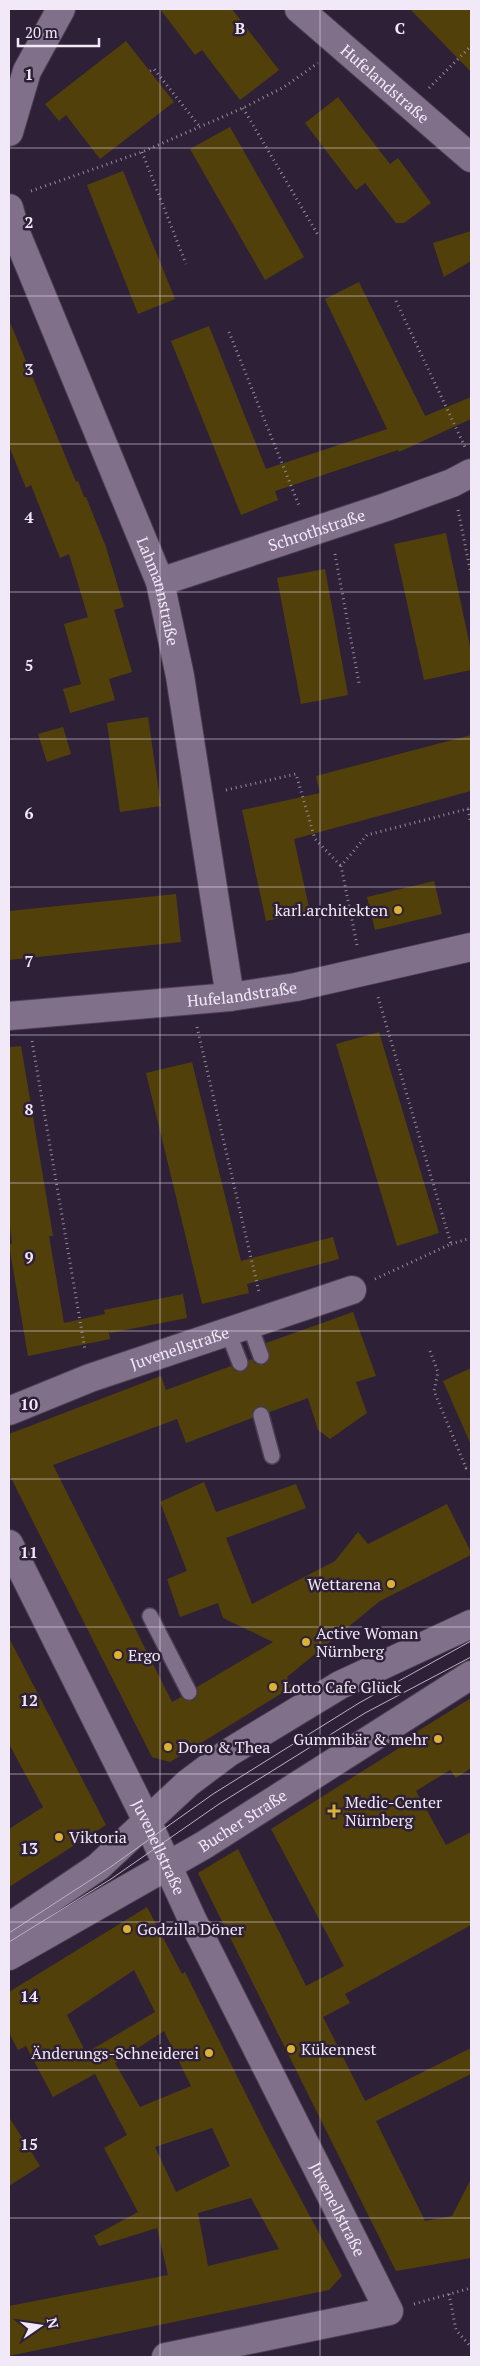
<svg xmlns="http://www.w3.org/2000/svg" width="480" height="2366" font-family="'PT Serif',serif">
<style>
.building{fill:#52400b;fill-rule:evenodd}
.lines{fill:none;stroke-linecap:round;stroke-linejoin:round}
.lane-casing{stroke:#4b3f52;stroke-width:18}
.street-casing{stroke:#4b3f52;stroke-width:30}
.secondary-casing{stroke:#4b3f52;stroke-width:30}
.path{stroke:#968a9d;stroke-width:3;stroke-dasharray:1 4;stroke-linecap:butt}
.lane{stroke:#80708a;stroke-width:15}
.street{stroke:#80708a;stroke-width:28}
.secondary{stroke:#80708a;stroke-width:28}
.tram{stroke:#bcb2c3;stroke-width:1}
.grid{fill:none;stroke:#f2e9f8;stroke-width:1;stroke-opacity:0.55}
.poi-dot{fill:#ddb133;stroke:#2e2036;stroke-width:2}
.labels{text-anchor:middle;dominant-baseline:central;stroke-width:5;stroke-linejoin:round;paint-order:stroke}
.street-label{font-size:16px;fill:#f2e9f8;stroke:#2e2036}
.poi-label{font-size:16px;fill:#f2e9f8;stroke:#2e2036;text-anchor:start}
.grid-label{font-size:16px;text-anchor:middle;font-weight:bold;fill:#f2e9f8;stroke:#2e2036;stroke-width:5;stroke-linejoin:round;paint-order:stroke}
</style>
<rect width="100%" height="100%" fill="#2e2036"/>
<g class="building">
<path d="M160,9H232L279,70L240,100L202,50L195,55Z"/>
<path d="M410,9H471V72Z"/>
<path d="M126,41L174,102L100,159L66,115L59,121L45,104Z"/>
<path d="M338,97L390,164L398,158L431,203L404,223H396L365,183L356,190L305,123Z"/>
<path d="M230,127L304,257L265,280L190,149Z"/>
<path d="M123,171L175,299L138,314L87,185Z"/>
<path d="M471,231V261L444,277L433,243Z"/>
<path d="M359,282L425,416L471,397V419L399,452L398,450L275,491L278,500L241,515L171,341L209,326L266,469L387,429L325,299Z"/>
<path d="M9,320L76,482L78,481L84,497H86L106,547L124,607L114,610L132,672L109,679L115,700L70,713L63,689L81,684L64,624L88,617L69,554L60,558L31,485L26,488L9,446Z"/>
<path d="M446,533L471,651V670L424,680L394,544Z"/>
<path d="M325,569L348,695L301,704L277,578Z"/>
<path d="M148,717L161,806L120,812L107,723Z"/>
<path d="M63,727L71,754L47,762L38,734Z"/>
<path d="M471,735V791L294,839L310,912L266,921L242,810L320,793L316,776Z"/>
<path d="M434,881L442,914L375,930L367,897Z"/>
<path d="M176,894L181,942L9,960V911Z"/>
<path d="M379,1032L439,1233L397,1246L336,1044Z"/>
<path d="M21,1046L53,1236H49L64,1323L105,1314L104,1310L183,1294L187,1318L110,1333L108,1327L110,1339L28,1356L9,1245L12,1243L9,1221V1047Z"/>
<path d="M192,1062L241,1261L333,1237L339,1259L247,1284L249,1293L202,1304L146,1073Z"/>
<path d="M353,1312L376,1376L356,1382L367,1413L330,1439L318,1430L308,1398L270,1412L264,1406H258L252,1412V1418L186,1443L177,1419L53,1465L172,1702L181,1697L188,1701L194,1700L198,1693L197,1687L273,1642L223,1618L218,1603L180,1617L167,1579L187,1571L160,1502L204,1482L216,1512L296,1484L306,1508L226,1538L252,1604L335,1561L358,1532L368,1544L447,1504L471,1552V1555L380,1601L287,1677L292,1687L170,1762L152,1757L9,1474V1434L161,1376L166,1390L231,1366L235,1371L243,1372L248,1368L249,1360L252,1359L255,1364L264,1365L270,1357L266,1343Z"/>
<path d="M471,1368V1445L443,1381Z"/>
<path d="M9,1638L106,1825L9,1887V1829L43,1807L9,1744Z"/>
<path d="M471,1698V1768L456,1778L450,1770L416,1791L446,1845L471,1832V1925L345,1994L350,2003L323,2017L365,2101L471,2048V2074L376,2121L425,2221L452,2216L471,2179V2258L396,2271L198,1873L238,1849L306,1986L344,1966L271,1829L415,1738L413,1734Z"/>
<path d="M147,1907L182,1974L185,1972L267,2136L342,2276L329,2290L9,2356V2306L168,2275L157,2228L99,2246L94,2236L138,2212L104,2148L127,2135L95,2074L53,2097L26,2046L18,2050L9,2033V1992ZM134,1970L155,2012L86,2053L67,2015ZM164,2031L191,2086L140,2107L115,2063ZM212,2128L230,2166L176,2192L155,2147ZM251,2198L279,2249L208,2266L198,2213Z"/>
<path d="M9,2117L40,2166L9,2186Z"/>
</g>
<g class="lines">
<g class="lane-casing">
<g id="lane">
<path d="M249,1324L261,1356"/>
<path d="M228,1332L240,1363"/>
<path d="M261,1415L272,1456"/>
<path d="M150,1616L189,1692"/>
</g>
</g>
<g class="street-casing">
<g id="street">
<path id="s1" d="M299,9L471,158"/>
<path d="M9,132L27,71L61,9"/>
<path id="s2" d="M9,208L16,233L160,582L180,676L230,997"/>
<path id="s3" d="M160,582L386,507L452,483L471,473"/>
<path id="s4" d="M9,1016L230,997L296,987L471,947"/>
<path id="s5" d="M9,1411L90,1378L352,1290"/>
<path id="s6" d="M9,1544L147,1821L193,1921L389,2311L166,2357"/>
</g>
</g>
<g class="secondary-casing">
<g id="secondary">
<path d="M9,1927L98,1867L188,1783L228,1753L340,1685L471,1624"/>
<path id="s7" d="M9,1956L204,1845L471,1675"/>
</g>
</g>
<g class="path">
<path d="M150,71L154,69L200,127"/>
<path d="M429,88L471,46"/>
<path d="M243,108L318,235"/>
<path d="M142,152L186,264"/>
<path d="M31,191L142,152L243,108L284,87L318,63"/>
<path d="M396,301L465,447"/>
<path d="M229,332L300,508"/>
<path d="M458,510L471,574"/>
<path d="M335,554L359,683"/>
<path d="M226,790L296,774L315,839L341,866"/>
<path d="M468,809L471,824"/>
<path d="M357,945L341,866L367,835L471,808"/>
<path d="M197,1027L259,1292"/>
<path d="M32,1041L85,1350"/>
<path d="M451,1244L471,1238"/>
<path d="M375,1279L451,1244L378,997"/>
<path d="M430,1351L438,1372L434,1391L466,1468L471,1466"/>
<path d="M449,2294L456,2330L471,2347"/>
<path d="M414,2304L471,2288"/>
</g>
<use href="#lane" class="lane"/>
<use href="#street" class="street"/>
<use href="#secondary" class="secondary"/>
<g class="tram">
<path d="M9,1933L109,1868L213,1794L359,1703L471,1641"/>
<path d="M9,1942L111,1879L219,1804L365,1713L471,1657"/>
</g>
</g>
<path class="grid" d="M160,9V2357M320,9V2357M9,148H471M9,296H471M9,444H471M9,592H471M9,739H471M9,887H471M9,1035H471M9,1183H471M9,1331H471M9,1479H471M9,1627H471M9,1774H471M9,1922H471M9,2070H471M9,2218H471"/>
<g class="poi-dot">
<circle cx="398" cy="910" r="5"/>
<circle cx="391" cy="1584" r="5"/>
<circle cx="306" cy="1642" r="5"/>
<circle cx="118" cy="1655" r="5"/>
<circle cx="273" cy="1687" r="5"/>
<circle cx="438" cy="1739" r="5"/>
<circle cx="168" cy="1747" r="5"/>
<path d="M331.5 1803.5h5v5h5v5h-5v5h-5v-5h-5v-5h5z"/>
<circle cx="59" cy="1837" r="5"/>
<circle cx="127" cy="1929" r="5"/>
<circle cx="291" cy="2049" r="5"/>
<circle cx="209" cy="2053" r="5"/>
</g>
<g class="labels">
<g class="street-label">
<text stroke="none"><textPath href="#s1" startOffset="114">Hufelandstraße</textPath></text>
<text stroke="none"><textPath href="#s3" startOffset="165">Schrothstraße</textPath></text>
<text stroke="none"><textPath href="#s2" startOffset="412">Lahmannstraße</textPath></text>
<text stroke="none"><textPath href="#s4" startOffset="234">Hufelandstraße</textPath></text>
<text stroke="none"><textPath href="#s5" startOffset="182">Juvenellstraße</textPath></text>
<text stroke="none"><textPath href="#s7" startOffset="270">Bucher Straße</textPath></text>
<text stroke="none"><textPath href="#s6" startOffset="338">Juvenellstraße</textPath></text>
<text stroke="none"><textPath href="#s6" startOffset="742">Juvenellstraße</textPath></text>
</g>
<g class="poi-label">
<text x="388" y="910" text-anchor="end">karl.architekten</text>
<text x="381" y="1584" text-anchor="end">Wettarena</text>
<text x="316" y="1633">Active Woman<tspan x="316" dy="18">Nürnberg</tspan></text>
<text x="128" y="1655">Ergo</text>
<text x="283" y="1687">Lotto Cafe Glück</text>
<text x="428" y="1739" text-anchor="end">Gummibär &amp; mehr</text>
<text x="178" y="1747">Doro &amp; Thea</text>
<text x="345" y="1802">Medic-Center<tspan x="345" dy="18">Nürnberg</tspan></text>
<text x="69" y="1837">Viktoria</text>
<text x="137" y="1929">Godzilla Döner</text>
<text x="301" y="2049">Kükennest</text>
<text x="199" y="2053" text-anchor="end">Änderungs-Schneiderei</text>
</g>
</g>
<g class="grid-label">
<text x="240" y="34">B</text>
<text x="400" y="34">C</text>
<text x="29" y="80">1</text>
<text x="29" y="228">2</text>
<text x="29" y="375">3</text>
<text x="29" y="523">4</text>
<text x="29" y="671">5</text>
<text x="29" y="819">6</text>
<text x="29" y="967">7</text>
<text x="29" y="1115">8</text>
<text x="29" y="1263">9</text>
<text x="29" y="1410">10</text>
<text x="29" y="1558">11</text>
<text x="29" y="1706">12</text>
<text x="29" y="1854">13</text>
<text x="29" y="2002">14</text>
<text x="29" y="2150">15</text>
</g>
<rect width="480" height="2366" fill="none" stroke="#f2e9f8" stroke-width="20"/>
<g transform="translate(40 2326) rotate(77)" stroke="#2e2036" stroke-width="4" paint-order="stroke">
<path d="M0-4L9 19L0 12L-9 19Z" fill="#f2e9f8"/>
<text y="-8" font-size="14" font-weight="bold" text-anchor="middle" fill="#f2e9f8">N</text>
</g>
<path d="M18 38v8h81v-8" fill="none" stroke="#f2e9f8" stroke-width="2.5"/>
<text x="25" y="38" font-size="15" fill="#f2e9f8" stroke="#2e2036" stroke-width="4" paint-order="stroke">20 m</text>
</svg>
